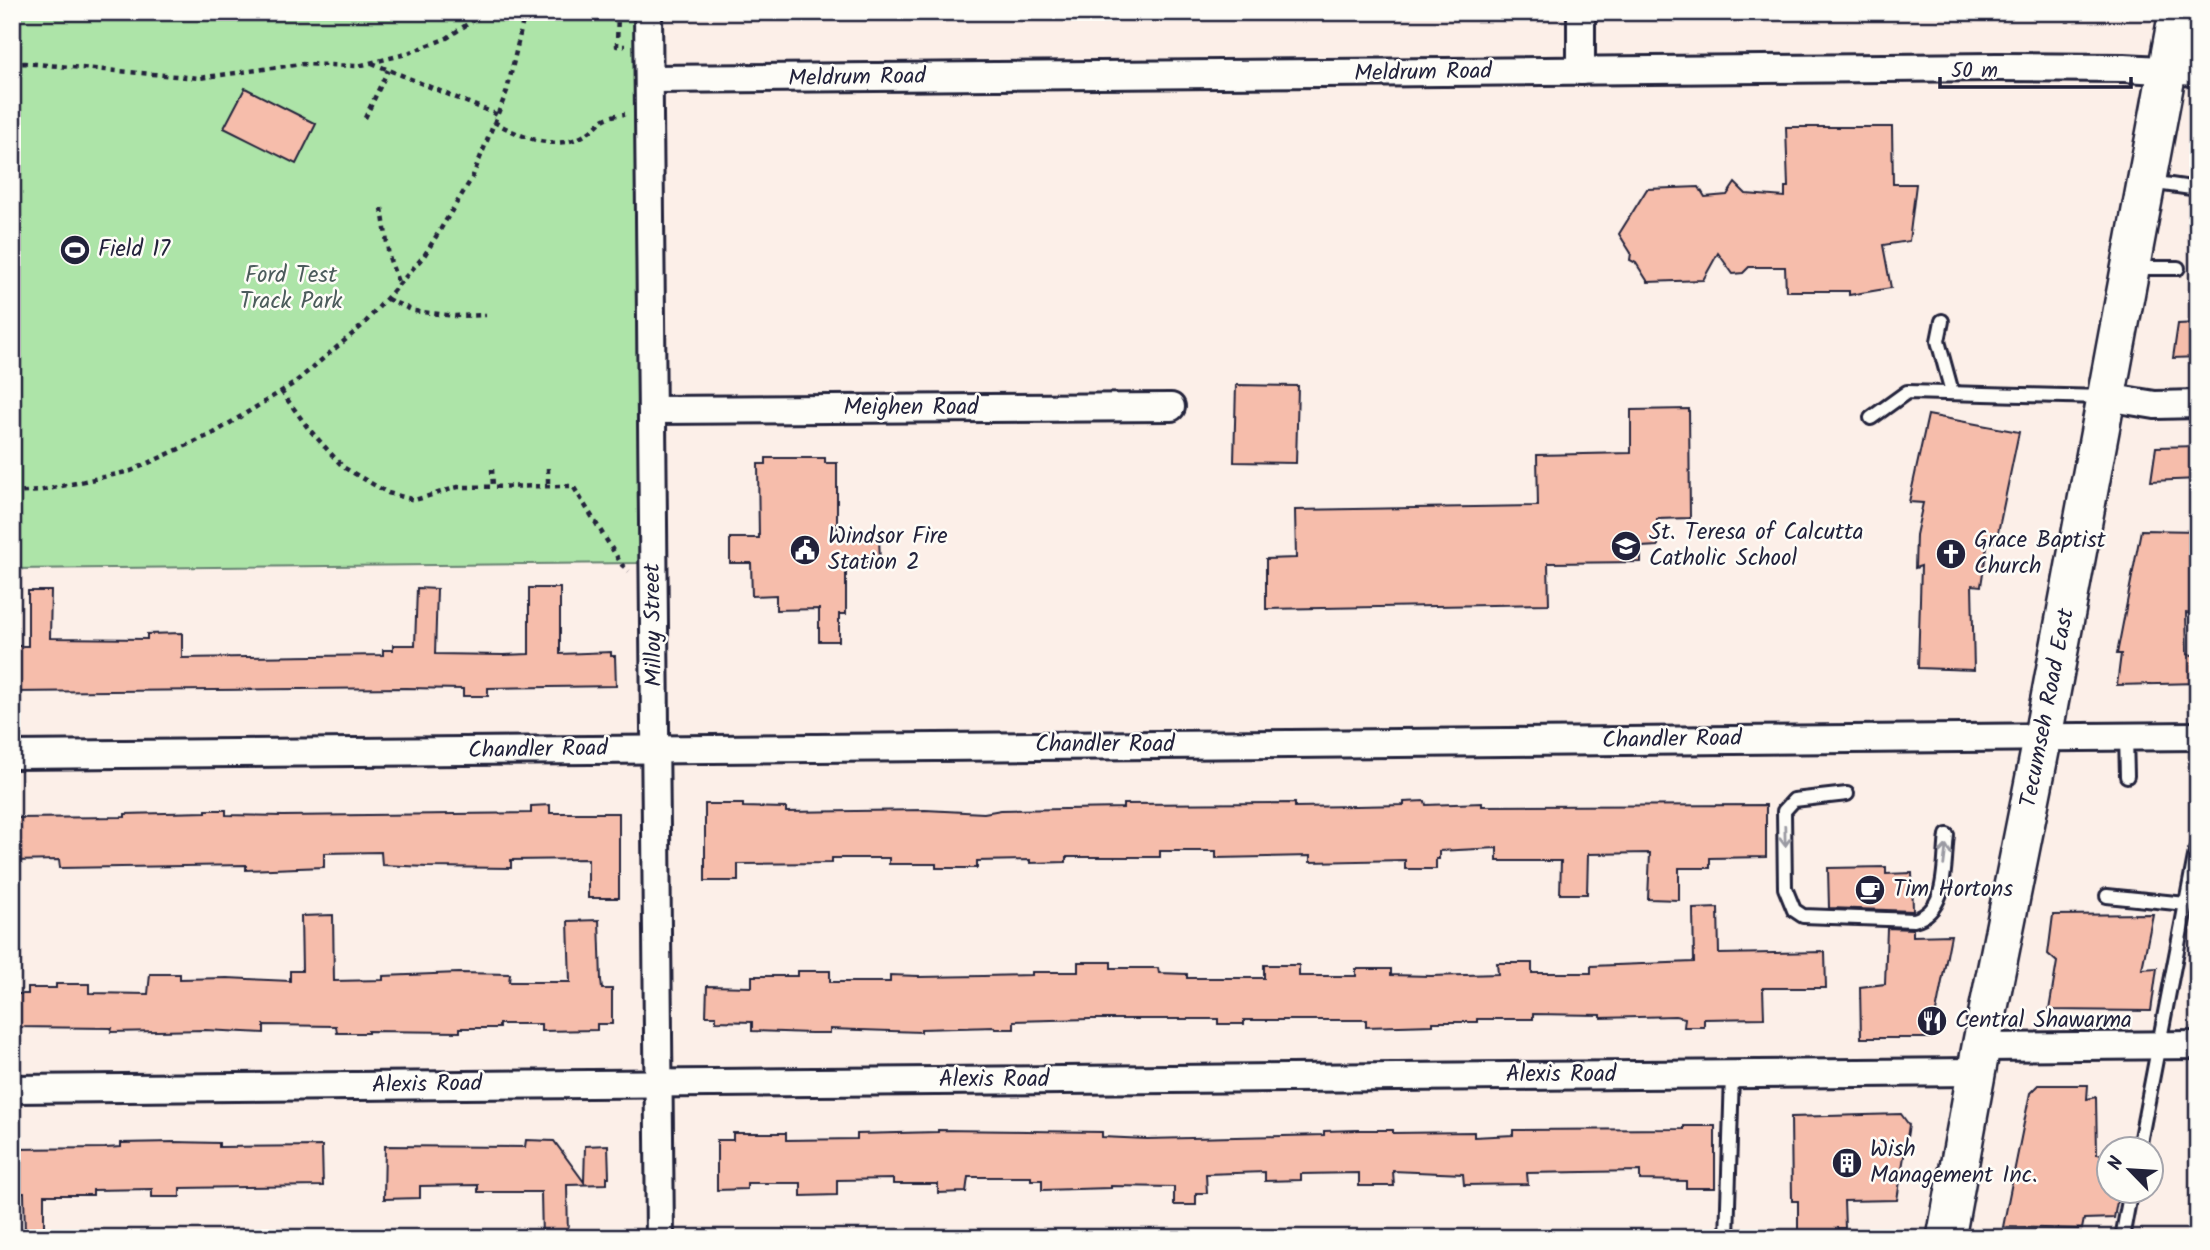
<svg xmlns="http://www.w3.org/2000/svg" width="2210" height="1250" font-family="Kalam,sans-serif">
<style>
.green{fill:#ade4a8;stroke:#688372;stroke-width:2}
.building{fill:#f6bdab;stroke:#22223b;stroke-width:2}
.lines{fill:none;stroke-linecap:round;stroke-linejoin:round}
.lane-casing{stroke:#22223b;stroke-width:18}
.street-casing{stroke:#22223b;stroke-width:32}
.secondary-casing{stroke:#22223b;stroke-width:42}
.path{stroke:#22223b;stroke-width:4.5;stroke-dasharray:5 5;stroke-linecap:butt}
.lane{stroke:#fdfcf7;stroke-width:12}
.street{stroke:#fdfcf7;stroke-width:26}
.secondary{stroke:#fdfcf7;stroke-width:37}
.oneway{stroke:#9a9aa2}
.labels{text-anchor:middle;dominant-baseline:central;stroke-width:5;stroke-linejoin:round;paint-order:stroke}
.street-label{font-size:23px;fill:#22223b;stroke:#fdfcf7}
.poi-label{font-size:23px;fill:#22223b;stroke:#fdfcf7;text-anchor:start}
.park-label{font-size:23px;fill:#4c5c5c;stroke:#fdfcf7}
</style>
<rect width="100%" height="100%" fill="#fcefe8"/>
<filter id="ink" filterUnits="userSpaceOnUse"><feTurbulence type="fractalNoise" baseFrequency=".0143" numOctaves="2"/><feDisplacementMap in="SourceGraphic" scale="14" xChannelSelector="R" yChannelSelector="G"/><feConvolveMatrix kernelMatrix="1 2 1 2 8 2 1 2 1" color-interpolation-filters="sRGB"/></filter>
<g filter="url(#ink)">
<path class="green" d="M12,12H637L640,563L12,569Z"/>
<g class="building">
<path d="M245,88L316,124L296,164L224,128Z"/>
<path d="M1786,127H1892L1893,184H1916L1909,241L1883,245L1891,288L1849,295V291H1786L1785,267H1749L1743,273L1733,274L1718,253L1703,280L1648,282L1636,263L1630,260L1631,253L1619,234L1647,189L1699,187L1705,197L1727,195L1735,183L1746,194L1785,197V187H1788Z"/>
<path d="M2198,323V357L2173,358L2178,324Z"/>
<path d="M1236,385L1298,386L1296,463L1234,462Z"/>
<path d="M1689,409L1690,518L1657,519L1658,546L1641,547V562L1548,563L1549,604L1266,609V559L1296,558L1295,510L1538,506L1537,455L1631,453V410Z"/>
<path d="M1928,415L2019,432L1996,542L1988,540L1981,586L1972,585L1974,670L1918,668L1921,566L1915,568L1916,535L1923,503L1909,502Z"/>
<path d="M2198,446V479L2151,481L2156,447Z"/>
<path d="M766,458H825V463H837V537H879L880,562H846V614H839V641H819V609L776,610V595L752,596L751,563H730V538H759L758,464H766Z"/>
<path d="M2141,530L2198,531L2196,614L2186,613L2187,654L2198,656V683L2117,685L2121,654H2117Z"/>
<path d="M417,588L437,589L435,654L503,655L529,654V588H560V654L611,652V656H615L616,686L488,688V696H463V689L406,688L12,692V646H28V591H51L50,638L147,639V634L182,633V658L383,655V650H393V645H415Z"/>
<path d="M1425,801L1426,805L1482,803V806L1766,805V857L1710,858V868H1679V900L1648,899L1650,853L1588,854L1587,894H1560L1561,861H1497V848L1439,851V859H1436V869H1405V860L1310,862V856L1216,858V851H1160V857H1066V862L1030,863V860L977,861V868H936V864H889V858H832V863L738,864V881H705V804H743V807L786,808V812L925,810L984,813L1001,810L1123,808V804L1295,803V807L1356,806L1404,805V802Z"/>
<path d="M550,805V813H619V898H588V859L511,860V868L428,867L382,865L381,852L324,853V867L246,870V865L60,868L59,860L12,861V818L125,817V814L206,812V810H226V815L283,816L531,813V806Z"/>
<path d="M1886,867V874L1912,873L1913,911L1829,908L1828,868Z"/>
<path d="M1718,908L1719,954L1825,952L1826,988H1763L1764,1018L1704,1019V1027H1684L1685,1018L1675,1016L1601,1018V1015L1533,1014V1019H1477V1022H1433V1025L1366,1027V1020H1244V1024H1218V1019H1090L1014,1021V1029H995V1027L921,1029V1032L830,1029V1033H811L752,1031V1022L716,1021V1016H706L707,986L752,987V976H798V971H830V982H890V975L919,976V977L983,976L1032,975V972H1078V962H1111V968H1158L1159,973L1187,974V978H1264V965H1299V976H1356V969H1391V975L1431,976L1498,974L1497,963H1532V973H1591V966L1694,962L1693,909Z"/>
<path d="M2153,914L2142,969L2157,968L2151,1011L2049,1010L2057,962L2048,954L2053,915Z"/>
<path d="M333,915L334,981L383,980V976L459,973L510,974L509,982H570L568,921L599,920L601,980L602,989H612V1024H597V1030L541,1031V1024H499V1028H460V1032L368,1031V1033H337L336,1026L264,1025V1033L205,1030L111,1032L112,1028L12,1027V994H28V988H56V984H89V993L148,994L150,974H180V979L227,978L290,981V971H302L301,916Z"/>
<path d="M1887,928L1913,929V936L1951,935L1931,1038H1861L1860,987L1885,984Z"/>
<path d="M2038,1085H2088L2087,1099L2096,1097L2097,1154L2109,1155V1191H2119L2114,1218L2084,1219L2082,1229L2003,1227L2030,1093Z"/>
<path d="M1901,1114L1909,1125L1897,1200L1844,1201L1845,1228H1838V1238H1798V1201H1792L1791,1117Z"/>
<path d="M1684,1126H1715V1188H1686V1181L1640,1180V1171L1527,1173L1528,1184L1464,1185L1463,1174L1393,1171L1394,1186H1359V1173L1301,1174V1180L1265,1181V1172L1206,1174L1207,1193H1196V1205H1174V1187L1111,1186V1188L1042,1190V1180H1031V1177H968L966,1192L938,1193V1184H893V1179L837,1180V1195L801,1196V1183H747V1189L717,1190V1140H733V1133H786V1140L857,1139V1134L938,1132V1130L1102,1132V1137L1147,1139L1324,1135V1131L1360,1130H1393V1133L1474,1132V1137L1513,1135V1130L1684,1129Z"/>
<path d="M526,1140L554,1141L584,1182L585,1146L608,1145L609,1177H607V1184L567,1185L568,1238H542L541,1192H478V1185L420,1186V1198L384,1199L385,1146L525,1147Z"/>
<path d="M174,1142L219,1143V1147L322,1146L323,1186L180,1188V1197H152V1189L93,1190V1195H44V1234H25L24,1193H12V1149L105,1148L121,1147V1143Z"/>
</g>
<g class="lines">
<g class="lane-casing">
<g id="lane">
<path d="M2150,182L2198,189"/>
<path d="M2134,268H2178"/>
<path d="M1942,321L1938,341L1952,392"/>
<path d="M1871,418L1907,392L2104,397"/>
<path d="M2126,736L2127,776"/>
<path d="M1847,794L1794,800L1784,811L1785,888L1794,910L1803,916L1914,920C1949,911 1943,864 1947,835"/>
<path d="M2107,896L2186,904"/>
<path d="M2139,1148L2198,841"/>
<path d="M1727,1238L1732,1074"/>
<path d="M2122,1238L2131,1190"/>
</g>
</g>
<g class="street-casing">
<g id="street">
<path d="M648,12L660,1238"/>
<path d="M1581,12V71"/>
<path d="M649,79L1998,67L2124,68L2198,72"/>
<path d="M2106,397L2155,405L2198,404"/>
<path d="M652,410L1171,407"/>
<path d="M12,755L2198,736"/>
<path d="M1981,1047L2198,1045"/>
<path d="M12,1089L1976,1072"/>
</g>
</g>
<g class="secondary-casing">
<path id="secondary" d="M1946,1238L1981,1047L2043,736L2178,12"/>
</g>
<g class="path">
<path d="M618,12L617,46H625"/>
<path d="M2068,12V23"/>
<path d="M372,63L498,115"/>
<path d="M12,64L24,63L199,78L301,64L358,66L406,54L447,38L485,12"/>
<path d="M365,118L388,70"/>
<path d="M494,122C520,136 553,152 583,136C604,124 596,117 625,114"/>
<path d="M382,208L389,257L399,285"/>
<path d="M387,299L414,311L455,316L486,315"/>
<path d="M281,391L308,428L343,467L388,493L415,500L458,487L573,486L622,565L629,571"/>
<path d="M548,468V486"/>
<path d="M492,469L493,487"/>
<path d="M12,493L39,491L131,471L214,433L293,384L363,325L424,256L472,178L507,91L525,12"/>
</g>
<use href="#lane" class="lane"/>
<use href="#street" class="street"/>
<use href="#secondary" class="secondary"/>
</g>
<defs><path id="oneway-shaft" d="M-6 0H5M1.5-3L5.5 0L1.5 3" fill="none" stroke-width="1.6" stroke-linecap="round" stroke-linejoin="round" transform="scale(1.75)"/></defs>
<g class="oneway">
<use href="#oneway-shaft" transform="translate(1785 836) rotate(89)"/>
<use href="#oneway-shaft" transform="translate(1945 855) rotate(-83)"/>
</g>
</g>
<defs>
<g id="stadium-disc" transform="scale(1.575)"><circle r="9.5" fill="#22223b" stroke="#fdfcf7"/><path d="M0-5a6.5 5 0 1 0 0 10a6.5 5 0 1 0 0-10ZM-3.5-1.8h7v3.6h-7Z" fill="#fff"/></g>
<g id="school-disc" transform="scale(1.575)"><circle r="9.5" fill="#22223b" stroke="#fdfcf7"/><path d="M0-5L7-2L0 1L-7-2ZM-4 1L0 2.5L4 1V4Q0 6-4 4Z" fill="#fff"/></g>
<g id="civic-disc" transform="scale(1.575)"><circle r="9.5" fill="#22223b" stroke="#fdfcf7"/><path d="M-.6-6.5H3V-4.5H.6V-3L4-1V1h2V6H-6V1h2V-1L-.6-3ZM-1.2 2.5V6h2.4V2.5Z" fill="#fff"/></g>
<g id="church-disc" transform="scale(1.575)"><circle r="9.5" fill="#22223b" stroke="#fdfcf7"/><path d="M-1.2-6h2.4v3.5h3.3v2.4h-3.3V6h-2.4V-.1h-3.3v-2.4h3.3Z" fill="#fff"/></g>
<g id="cafe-disc" transform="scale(1.575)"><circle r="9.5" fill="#22223b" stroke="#fdfcf7"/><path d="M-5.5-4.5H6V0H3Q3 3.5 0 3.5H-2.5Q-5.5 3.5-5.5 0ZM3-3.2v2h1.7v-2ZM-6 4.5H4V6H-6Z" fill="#fff"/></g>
<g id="restaurant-disc" transform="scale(1.575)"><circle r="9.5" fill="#22223b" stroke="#fdfcf7"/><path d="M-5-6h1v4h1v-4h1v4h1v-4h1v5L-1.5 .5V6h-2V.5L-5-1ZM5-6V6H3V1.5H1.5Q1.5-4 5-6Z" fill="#fff"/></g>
<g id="building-disc" transform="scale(1.575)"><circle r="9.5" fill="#22223b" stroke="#fdfcf7"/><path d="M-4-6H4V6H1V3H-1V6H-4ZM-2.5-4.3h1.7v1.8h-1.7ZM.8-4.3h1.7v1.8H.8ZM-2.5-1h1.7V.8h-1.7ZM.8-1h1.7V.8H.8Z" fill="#fff"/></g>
</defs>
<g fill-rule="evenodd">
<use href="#stadium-disc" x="75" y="250"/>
<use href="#school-disc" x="1626" y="546"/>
<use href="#civic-disc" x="805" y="550"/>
<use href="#church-disc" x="1951" y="554"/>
<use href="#cafe-disc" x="1870" y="890"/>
<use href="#restaurant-disc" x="1932" y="1021"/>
<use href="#building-disc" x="1847" y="1163"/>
</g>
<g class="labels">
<g class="street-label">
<text transform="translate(1423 73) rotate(-1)">Meldrum Road</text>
<text transform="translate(857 78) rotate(-1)">Meldrum Road</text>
<text x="911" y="408">Meighen Road</text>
<text transform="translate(654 625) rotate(-91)">Milloy Street</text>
<text transform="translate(2048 708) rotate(-79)">Tecumseh Road East</text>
<text transform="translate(1672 740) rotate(-1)">Chandler Road</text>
<text x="1105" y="745">Chandler Road</text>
<text transform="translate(538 750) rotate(-1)">Chandler Road</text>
<text x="1561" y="1075">Alexis Road</text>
<text x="994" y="1080">Alexis Road</text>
<text transform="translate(427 1085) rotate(-1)">Alexis Road</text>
</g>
<g class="poi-label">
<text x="98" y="250">Field 17</text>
<text x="1649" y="533">St. Teresa of Calcutta<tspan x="1649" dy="26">Catholic School</tspan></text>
<text x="828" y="537">Windsor Fire<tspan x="828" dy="26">Station 2</tspan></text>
<text x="1974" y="541">Grace Baptist<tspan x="1974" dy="26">Church</tspan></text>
<text x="1893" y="890">Tim Hortons</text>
<text x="1955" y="1021">Central Shawarma</text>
<text x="1870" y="1150">Wish<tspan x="1870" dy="26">Management Inc.</tspan></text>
</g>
<g class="park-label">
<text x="291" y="276">Ford Test<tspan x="291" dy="26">Track Park</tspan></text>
</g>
</g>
<rect width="2210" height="1250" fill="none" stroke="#fdfcf7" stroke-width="42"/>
<rect x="21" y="21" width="2168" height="1208" fill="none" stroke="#22223b" stroke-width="2.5" filter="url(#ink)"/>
<g transform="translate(2130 1170) rotate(295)"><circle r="33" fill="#fdfcf7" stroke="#a5a5ac" stroke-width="2"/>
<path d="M0-5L12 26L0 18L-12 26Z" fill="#22223b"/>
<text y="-10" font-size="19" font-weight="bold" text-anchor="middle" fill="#22223b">N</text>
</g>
<path d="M1940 77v10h191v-10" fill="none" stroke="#22223b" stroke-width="3.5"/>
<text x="1951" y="77" font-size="21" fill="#22223b" stroke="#fdfcf7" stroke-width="5" paint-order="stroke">50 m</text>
</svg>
